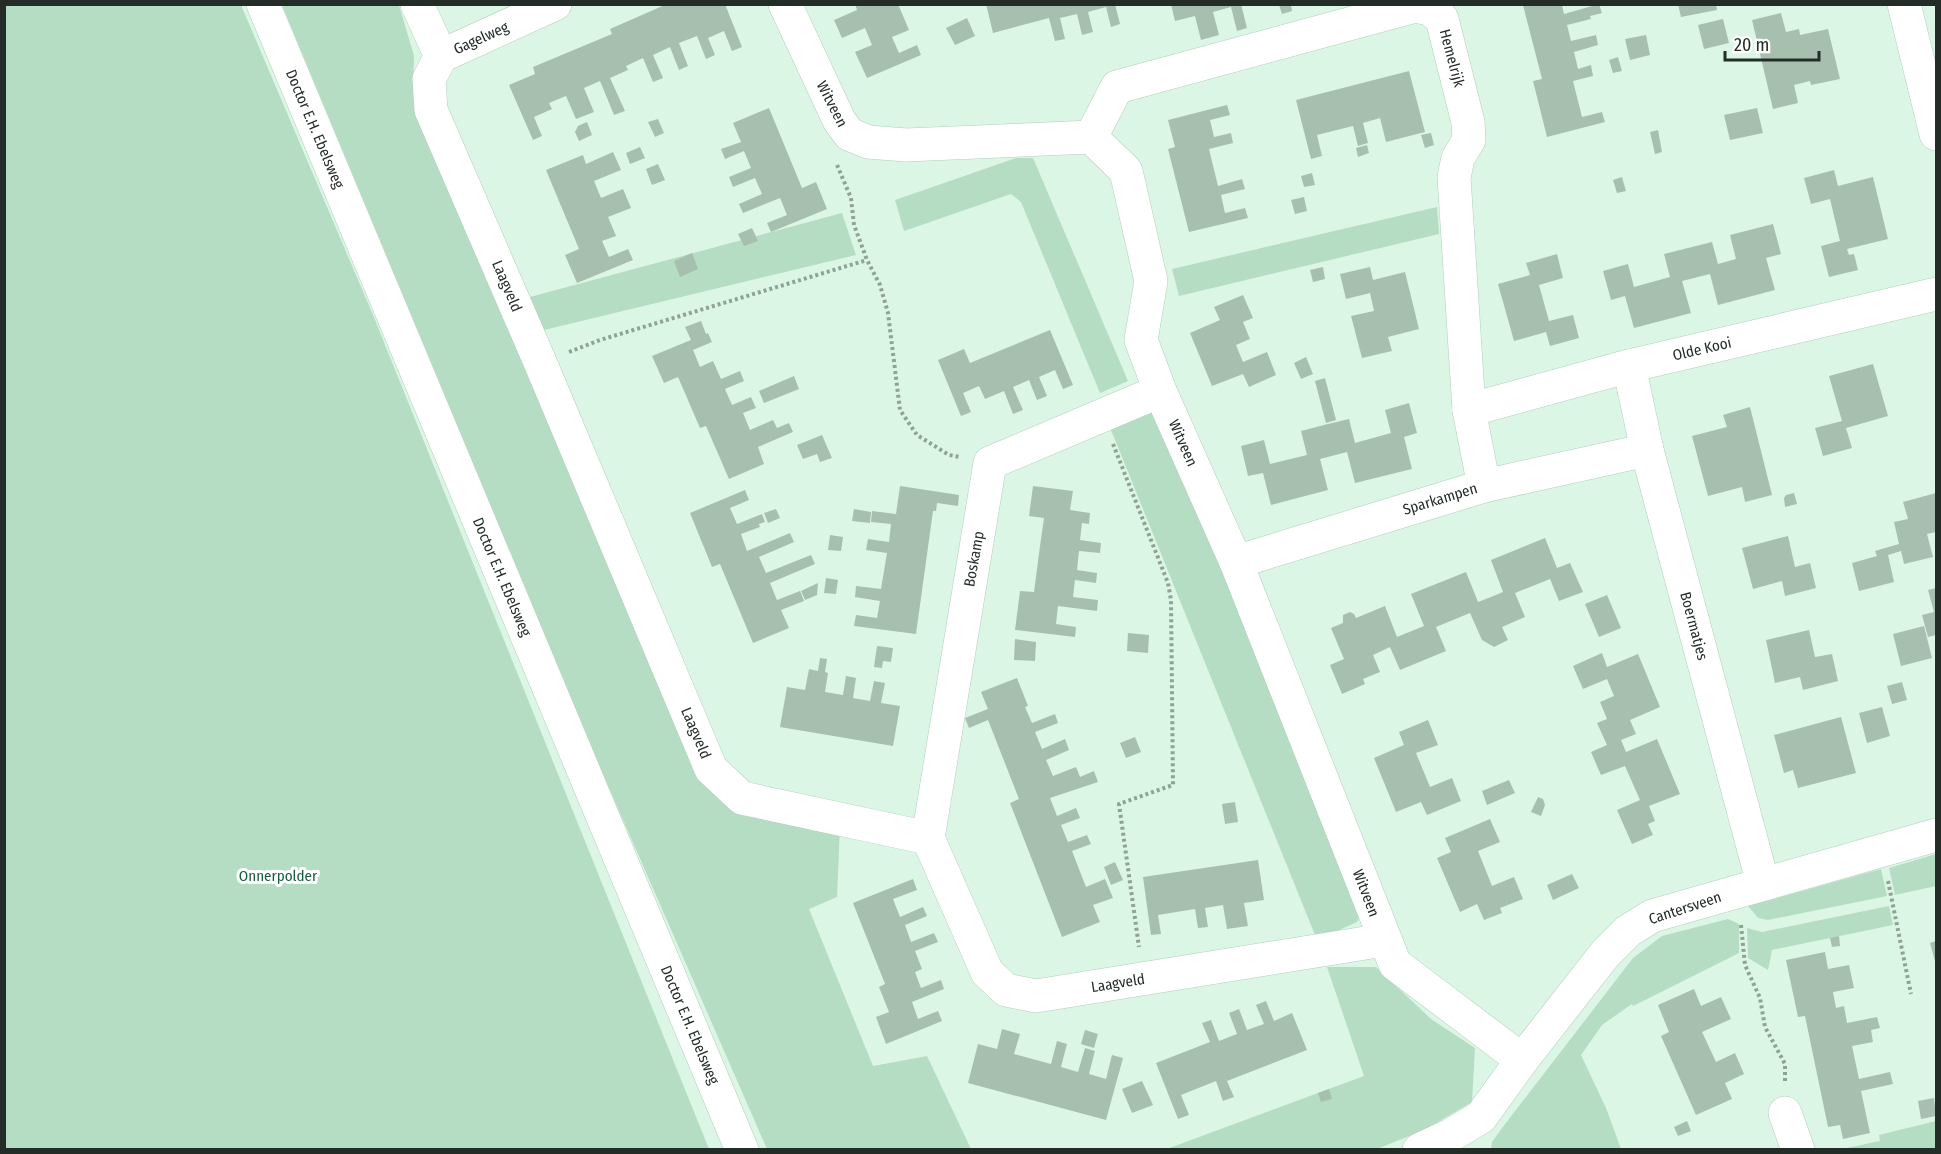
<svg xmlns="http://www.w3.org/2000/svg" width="1941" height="1154" font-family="'Fira Sans Condensed',sans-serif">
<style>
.green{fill:#b5ddc3}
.building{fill:#a7bfaf}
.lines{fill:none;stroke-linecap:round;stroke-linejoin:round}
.street-casing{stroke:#b4cdbc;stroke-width:34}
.secondary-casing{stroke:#b4cdbc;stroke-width:34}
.path{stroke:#8fa295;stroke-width:4;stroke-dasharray:3 3;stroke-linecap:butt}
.street{stroke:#fff;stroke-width:33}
.secondary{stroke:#fff;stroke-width:33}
.labels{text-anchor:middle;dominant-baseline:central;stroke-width:6;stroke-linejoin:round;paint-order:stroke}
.street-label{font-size:15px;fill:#232c26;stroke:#fff}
.park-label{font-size:15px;fill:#165d39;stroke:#fff}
</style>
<rect width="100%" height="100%" fill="#dcf6e5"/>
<g class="green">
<path d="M4,5H241L373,315L709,1149H5Z"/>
<path d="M282,5H399L414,56L413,95L434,159L551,428L698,779L840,828L837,897L809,909L873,1066L927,1056L971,1149H767L599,765Z"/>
<path d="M1016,158H1033L1128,381L1100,393L1021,202L1011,194L904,231L895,200Z"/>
<path d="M1437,207L1439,234L1179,296L1172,269Z"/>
<path d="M842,213L856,255L544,330L530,297Z"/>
<path d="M1155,406L1365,907L1357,922L1330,934L1315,935L1109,425Z"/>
<path d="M1936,854V886L1895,895L1889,868Z"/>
<path d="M1881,869L1887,896L1768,920L1758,918L1748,906Z"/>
<path d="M1889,906L1893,925L1772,950L1768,970L1748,958L1747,928L1762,932Z"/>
<path d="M1728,919L1739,924V953L1633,1006L1632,1004L1602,1025L1581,1055L1606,1108L1621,1149H1491L1492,1142L1502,1128L1633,958L1662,936Z"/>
<path d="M1327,967H1376L1431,1019L1475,1048L1472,1102L1424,1130L1377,1149L1164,1150L1364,1076Z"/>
<path d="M1936,1121V1149H1842L1880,1141L1879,1135Z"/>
</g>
<g class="building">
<path d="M667,4H725L742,47L732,51L724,31L708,38L715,55L706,59L697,36L679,43L688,66L679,70L670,47L653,55L663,78L653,82L643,58L626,66L628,70L610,78L625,111L614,115L600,81L584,88L594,112L576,119L566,96L549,103L552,109L534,117L542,136L533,140L509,85L535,74L533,67L612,34L610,29Z"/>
<path d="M855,4H898L909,30L892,37L899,53L917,45L921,55L867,78L855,52L872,45L865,28L842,38L834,20L857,10Z"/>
<path d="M986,4H1115L1120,24L1111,27L1106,7L1088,12L1093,32L1082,35L1077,14L1060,18L1065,39L1055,41L1049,18L993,33Z"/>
<path d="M1171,4H1241L1247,28L1237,31L1231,7L1213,12L1219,35L1201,40L1195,16L1175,21Z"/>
<path d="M1599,4L1602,13L1590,16L1591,19L1567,25L1571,41L1596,35L1598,45L1574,52L1578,69L1591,65L1593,76L1573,81L1582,117L1602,112L1605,122L1547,137L1533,81L1542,79L1523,5H1562L1564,14Z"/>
<path d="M1678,4H1716L1717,10L1681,17Z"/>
<path d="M1279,5H1291L1292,11L1282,14Z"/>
<path d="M1781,13L1786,32L1799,29L1800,35L1828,29L1840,79L1811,85L1810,81L1794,85L1798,103L1773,109L1752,20Z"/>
<path d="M967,18L975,36L955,45L946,28Z"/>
<path d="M1723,19L1729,43L1704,49L1698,25Z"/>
<path d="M1646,35L1650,55L1630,60L1625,39Z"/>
<path d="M1618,57L1622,71L1613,73L1609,60Z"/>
<path d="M1409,71L1425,132L1386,142L1380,118L1363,123L1368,143L1358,146L1353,126L1317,135L1322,156L1311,159L1296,100Z"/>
<path d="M1227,105L1230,115L1210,120L1214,137L1231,133L1233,143L1209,149L1218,186L1242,179L1245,189L1221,195L1225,213L1245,208L1248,218L1189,232L1168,149L1175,147L1168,120Z"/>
<path d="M769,108L802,188L816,182L827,209L771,232L767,223L787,215L780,198L743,213L739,204L762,194L755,178L733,187L729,177L751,168L744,151L725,159L721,149L741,142L733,123Z"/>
<path d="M1757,108L1763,133L1730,140L1724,115Z"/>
<path d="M658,119L664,133L655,137L648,122Z"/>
<path d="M587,122L592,135L579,141L575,132L578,126Z"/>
<path d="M1658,130L1662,152L1655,154L1650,132Z"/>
<path d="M1431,133L1434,145L1425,148L1421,135Z"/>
<path d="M1367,145L1369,153L1358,157L1356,148Z"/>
<path d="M640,147L645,158L630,164L626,153Z"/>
<path d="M613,152L621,170L594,181L601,198L623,189L631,208L608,217L616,236L602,241L609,257L628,249L633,260L577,283L565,255L579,249L546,170L583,155L586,164Z"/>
<path d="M658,164L665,180L652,185L646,169Z"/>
<path d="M1834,170L1838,186L1873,177L1888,239L1847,249L1849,255L1854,254L1858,270L1829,277L1821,246L1840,241L1830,199L1811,204L1804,178Z"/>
<path d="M1312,173L1315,185L1304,187L1301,176Z"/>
<path d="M1622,177L1626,191L1617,193L1613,180Z"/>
<path d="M1304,197L1307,211L1295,214L1291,200Z"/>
<path d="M1773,224L1781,254L1766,258L1775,290L1718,305L1710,274L1682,281L1691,313L1634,328L1625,296L1611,300L1603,271L1628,264L1634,287L1670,277L1664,254L1712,242L1718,264L1736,259L1730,235Z"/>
<path d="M752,228L758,241L744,246L738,234Z"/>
<path d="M692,253L698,269L680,277L674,261Z"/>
<path d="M1557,254L1563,278L1539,285L1549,321L1573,315L1579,338L1550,346L1546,332L1514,341L1498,284L1530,275L1526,263Z"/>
<path d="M1323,267L1325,279L1313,282L1310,270Z"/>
<path d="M1370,267L1373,280L1405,272L1419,329L1388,337L1392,351L1362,358L1351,316L1374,311L1370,293L1346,299L1340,274Z"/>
<path d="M1243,295L1253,318L1243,322L1250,339L1236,345L1243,362L1267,352L1276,375L1249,387L1243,374L1212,386L1190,333L1220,320L1214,307Z"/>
<path d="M701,321L706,334L708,333L712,342L693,350L700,367L713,361L721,379L740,371L744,381L725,389L732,405L751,397L756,408L743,413L750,430L773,420L777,428L789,423L793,432L758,447L764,464L729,479L706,426L700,428L678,377L664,383L652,356L691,340L685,327Z"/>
<path d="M1050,330L1073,385L1063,389L1055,370L1039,377L1047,396L1037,400L1029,380L1013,387L1023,410L1013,414L1004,391L985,399L979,386L963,393L971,412L961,416L938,360L964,349L970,363Z"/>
<path d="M1306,357L1313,374L1301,379L1294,363Z"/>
<path d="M1873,364L1888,416L1846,428L1852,448L1823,456L1815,428L1842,421L1829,376Z"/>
<path d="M794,376L799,389L764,403L759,391Z"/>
<path d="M1325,378L1336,420L1326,423L1315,381Z"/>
<path d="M1409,403L1417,433L1404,437L1412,469L1355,483L1347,452L1320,459L1328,490L1271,505L1263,473L1248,476L1241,446L1264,440L1270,464L1307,455L1301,431L1324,425L1349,419L1355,443L1391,433L1385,410Z"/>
<path d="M1750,407L1772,495L1745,502L1742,487L1708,496L1692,436L1727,427L1723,415Z"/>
<path d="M822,435L832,458L820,462L817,454L803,459L797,445Z"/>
<path d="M900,486L959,495L958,506L937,503L936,511H933L916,634L854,626L856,615L877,618L880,601L855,597L856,586L881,589L887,553L866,550L868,539L889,542L891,524L871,522L872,511L896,514Z"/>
<path d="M1033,486L1073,491L1070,510L1090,513L1089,524L1082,523L1080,540L1101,543L1100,553L1079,551L1077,570L1097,573L1096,583L1075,580L1073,597L1098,600L1097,611L1058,606L1056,624L1076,627L1075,637L1015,630L1020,591L1034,592L1040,546L1044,518L1029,516Z"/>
<path d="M745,490L749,500L730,508L737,524L762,514L765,522L759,524L760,527L741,534L747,551L790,533L794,542L759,557L766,573L811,555L815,564L770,583L777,600L800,591L804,601L781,610L789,628L753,643L720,564L712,567L690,513Z"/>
<path d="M1794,493L1797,504L1785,507L1784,498L1786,495Z"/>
<path d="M1936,493V532L1927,534L1933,557L1904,564L1901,551L1888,555L1894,582L1859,591L1852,563L1877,556L1875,551L1899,544L1894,522L1908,519L1903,502Z"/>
<path d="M776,509L780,518L768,523L764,513Z"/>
<path d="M854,509L871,512L870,523L852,521Z"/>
<path d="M830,535L843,537L841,551L828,550Z"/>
<path d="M1788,536L1795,567L1810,563L1816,588L1785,596L1782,581L1753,589L1742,548Z"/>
<path d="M1545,538L1557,568L1570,563L1583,592L1559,601L1550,579L1515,593L1525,617L1502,627L1508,640L1494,647L1482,640L1470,613L1436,627L1446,651L1400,670L1390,647L1373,655L1380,672L1363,679L1365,684L1342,694L1330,665L1344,659L1331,628L1343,623V615L1350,612L1354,614L1356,618L1385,606L1397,637L1424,626L1411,594L1466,572L1478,602L1491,597L1503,592L1491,560Z"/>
<path d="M826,578L838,580L836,594L824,593Z"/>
<path d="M818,583L817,595L805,600L801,591Z"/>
<path d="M1936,588V635L1928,637L1922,615L1934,612L1928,590Z"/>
<path d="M1607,595L1621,628L1599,637L1585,604Z"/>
<path d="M1924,626L1932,658L1901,666L1893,634Z"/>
<path d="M1809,630L1815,657L1832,654L1838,681L1803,690L1800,677L1775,683L1766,640Z"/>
<path d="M1128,633L1149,635L1148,653L1127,651Z"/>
<path d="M1015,639L1036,642L1035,661L1014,660Z"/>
<path d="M877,646L893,648L891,662L883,661L882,668L874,667Z"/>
<path d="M1602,653L1607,667L1638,654L1660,707L1630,720L1636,734L1621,740L1626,752L1657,739L1680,794L1649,806L1655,821L1648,824L1653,835L1632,844L1617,810L1640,800L1625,766L1601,775L1591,752L1607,745L1597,723L1607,719L1600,702L1614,696L1607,679L1583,689L1573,666Z"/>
<path d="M820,658L827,659L825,672L828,673L825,692L843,695L846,676L856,678L853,698L870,701L874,681L885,683L881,703L900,706L893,746L780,727L787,687L805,690L809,669L818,671Z"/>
<path d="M1017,678L1028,706L1025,707L1032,723L1055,714L1058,723L1035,732L1042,749L1065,739L1069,750L1046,760L1053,776L1076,767L1080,777L1094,771L1098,782L1050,798L1057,816L1076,808L1080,818L1061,825L1068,842L1087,835L1091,844L1072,851L1086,887L1105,879L1113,898L1093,905L1100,922L1062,937L1010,803L1019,799L988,720L969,728L965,718L988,709L981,692Z"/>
<path d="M1902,682L1907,700L1892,704L1887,686Z"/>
<path d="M1882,707L1890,736L1867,743L1859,713Z"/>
<path d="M1841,717L1856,773L1798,788L1793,770L1784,773L1774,735Z"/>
<path d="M1428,720L1438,745L1416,753L1430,787L1452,778L1461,801L1427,815L1421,802L1396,812L1374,758L1404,745L1399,732Z"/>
<path d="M1135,737L1141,752L1126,758L1120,743Z"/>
<path d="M1509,780L1515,793L1487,805L1482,791Z"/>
<path d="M1538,797L1543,799L1545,805L1541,816L1531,812Z"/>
<path d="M1235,802L1238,822L1225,824L1222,804Z"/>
<path d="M1490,819L1500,842L1478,851L1492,886L1514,877L1523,899L1500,908L1502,913L1484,920L1477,904L1460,912L1437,858L1451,852L1445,838Z"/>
<path d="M1258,860L1264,900L1244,903L1248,926L1227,929L1223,905L1205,908L1208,927L1198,928L1195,909L1158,915L1161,934L1151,935L1143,877Z"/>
<path d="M1115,862L1123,880L1111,885L1104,867Z"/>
<path d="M1572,874L1579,888L1553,900L1547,885Z"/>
<path d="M913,879L917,890L893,899L900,917L923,907L927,916L905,925L911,942L934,933L938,942L915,951L922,969L915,972L921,988L941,980L944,989L912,1002L918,1019L938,1011L942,1021L886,1044L876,1017L889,1012L879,987L885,984L853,903Z"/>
<path d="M1839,936L1840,946L1832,947L1830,938Z"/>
<path d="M1936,941V965L1930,943Z"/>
<path d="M1825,952L1828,969L1849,965L1854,988L1833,992L1836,1008L1844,1006L1847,1023L1877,1017L1880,1028L1871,1030L1873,1042L1852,1046L1859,1079L1890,1072L1893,1084L1861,1091L1870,1133L1843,1139L1840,1125L1828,1127L1805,1016L1798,1017L1786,960Z"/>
<path d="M1694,989L1701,1006L1721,997L1731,1019L1702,1032L1716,1062L1735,1053L1744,1074L1725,1083L1732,1099L1696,1115L1661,1036L1669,1032L1658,1005Z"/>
<path d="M1266,1001L1274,1021L1292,1013L1307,1050L1227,1081L1234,1097L1223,1101L1216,1081L1181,1095L1189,1115L1178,1119L1156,1063L1210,1042L1202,1023L1211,1020L1219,1041L1237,1034L1229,1013L1239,1009L1247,1030L1264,1024L1256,1005Z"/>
<path d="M1002,1029L1020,1034L1014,1054L1051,1064L1057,1041L1067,1044L1061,1067L1078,1072L1085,1048L1095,1051L1089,1074L1106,1079L1112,1055L1123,1058L1106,1120L968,1083L978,1044L997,1049Z"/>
<path d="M1085,1030L1098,1034L1094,1048L1081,1044Z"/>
<path d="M1142,1081L1153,1105L1132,1113L1122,1089Z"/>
<path d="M1329,1089L1332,1099L1321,1102L1318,1093Z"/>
<path d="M1934,1098L1936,1116L1921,1119L1918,1101Z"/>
<path d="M1687,1121L1691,1131L1678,1136L1674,1127Z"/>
</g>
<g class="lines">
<g class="street-casing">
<g id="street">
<path d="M417,4L441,56L429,79L431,110L540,362L711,769L742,798L928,838L987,972L1006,990L1036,996L1384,940"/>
<path d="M785,4L839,120L849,134L868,142L906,145L1091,137L1126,171L1151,281L1141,340L1160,391L1236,562L1395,964L1522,1060"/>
<path d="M441,56L555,4"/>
<path d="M1091,137L1117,87L1415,6L1430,9L1442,19L1468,122L1469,140L1458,158L1454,177L1469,410L1484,486"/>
<path d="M1629,366L1647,450L1763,884"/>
<path d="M1469,410L1629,366L1936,294"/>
<path d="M1236,562L1484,486L1647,450"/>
<path d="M928,838L990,463L1160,391"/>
<path d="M1785,1113L1798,1150"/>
</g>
</g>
<g class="secondary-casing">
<g id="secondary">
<path d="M263,4L742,1150"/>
<path d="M1904,4L1936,134"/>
<path d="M1419,1150L1451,1135L1481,1117L1522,1060L1605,954L1628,931L1652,916L1936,835"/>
</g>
</g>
<g class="path">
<path d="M837,165L851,198L854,225L867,260L880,285L888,313L900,410L917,435L949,455L960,457"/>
<path d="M569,352L600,340L867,260"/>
<path d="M1113,444L1168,583L1171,600L1173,785L1119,804L1139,947"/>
<path d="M1888,881L1911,994"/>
<path d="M1741,925L1745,965L1760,998L1765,1027L1785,1064V1082"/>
</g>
<use href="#street" class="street"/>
<use href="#secondary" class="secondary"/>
</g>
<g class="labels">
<g class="street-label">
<text transform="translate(481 38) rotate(-24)">Gagelweg</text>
<text transform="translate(1452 58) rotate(75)">Hemelrijk</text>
<text transform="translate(832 104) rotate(63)">Witveen</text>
<text transform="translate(315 129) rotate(67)">Doctor E.H. Ebelsweg</text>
<text transform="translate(507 286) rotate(67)">Laagveld</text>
<text transform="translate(1702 349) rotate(-13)">Olde Kooi</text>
<text transform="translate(1183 443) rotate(66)">Witveen</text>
<text transform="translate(1440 499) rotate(-17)">Sparkampen</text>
<text transform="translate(974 559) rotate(-80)">Boskamp</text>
<text transform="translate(502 577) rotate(67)">Doctor E.H. Ebelsweg</text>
<text transform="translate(1694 626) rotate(75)">Boermatjes</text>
<text transform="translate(696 733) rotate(67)">Laagveld</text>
<text transform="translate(1366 893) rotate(69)">Witveen</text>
<text transform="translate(1685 908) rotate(-18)">Cantersveen</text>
<text transform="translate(1118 983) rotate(-9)">Laagveld</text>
<text transform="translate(690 1025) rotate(67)">Doctor E.H. Ebelsweg</text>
</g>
<g class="park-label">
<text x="278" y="876">Onnerpolder</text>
</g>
</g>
<rect width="1941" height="1154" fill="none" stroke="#232c26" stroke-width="12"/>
<path d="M1725 51v9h94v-9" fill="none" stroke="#232c26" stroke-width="3"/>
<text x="1734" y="51" font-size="18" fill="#232c26" stroke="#ffffff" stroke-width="4.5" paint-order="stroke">20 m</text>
</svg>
